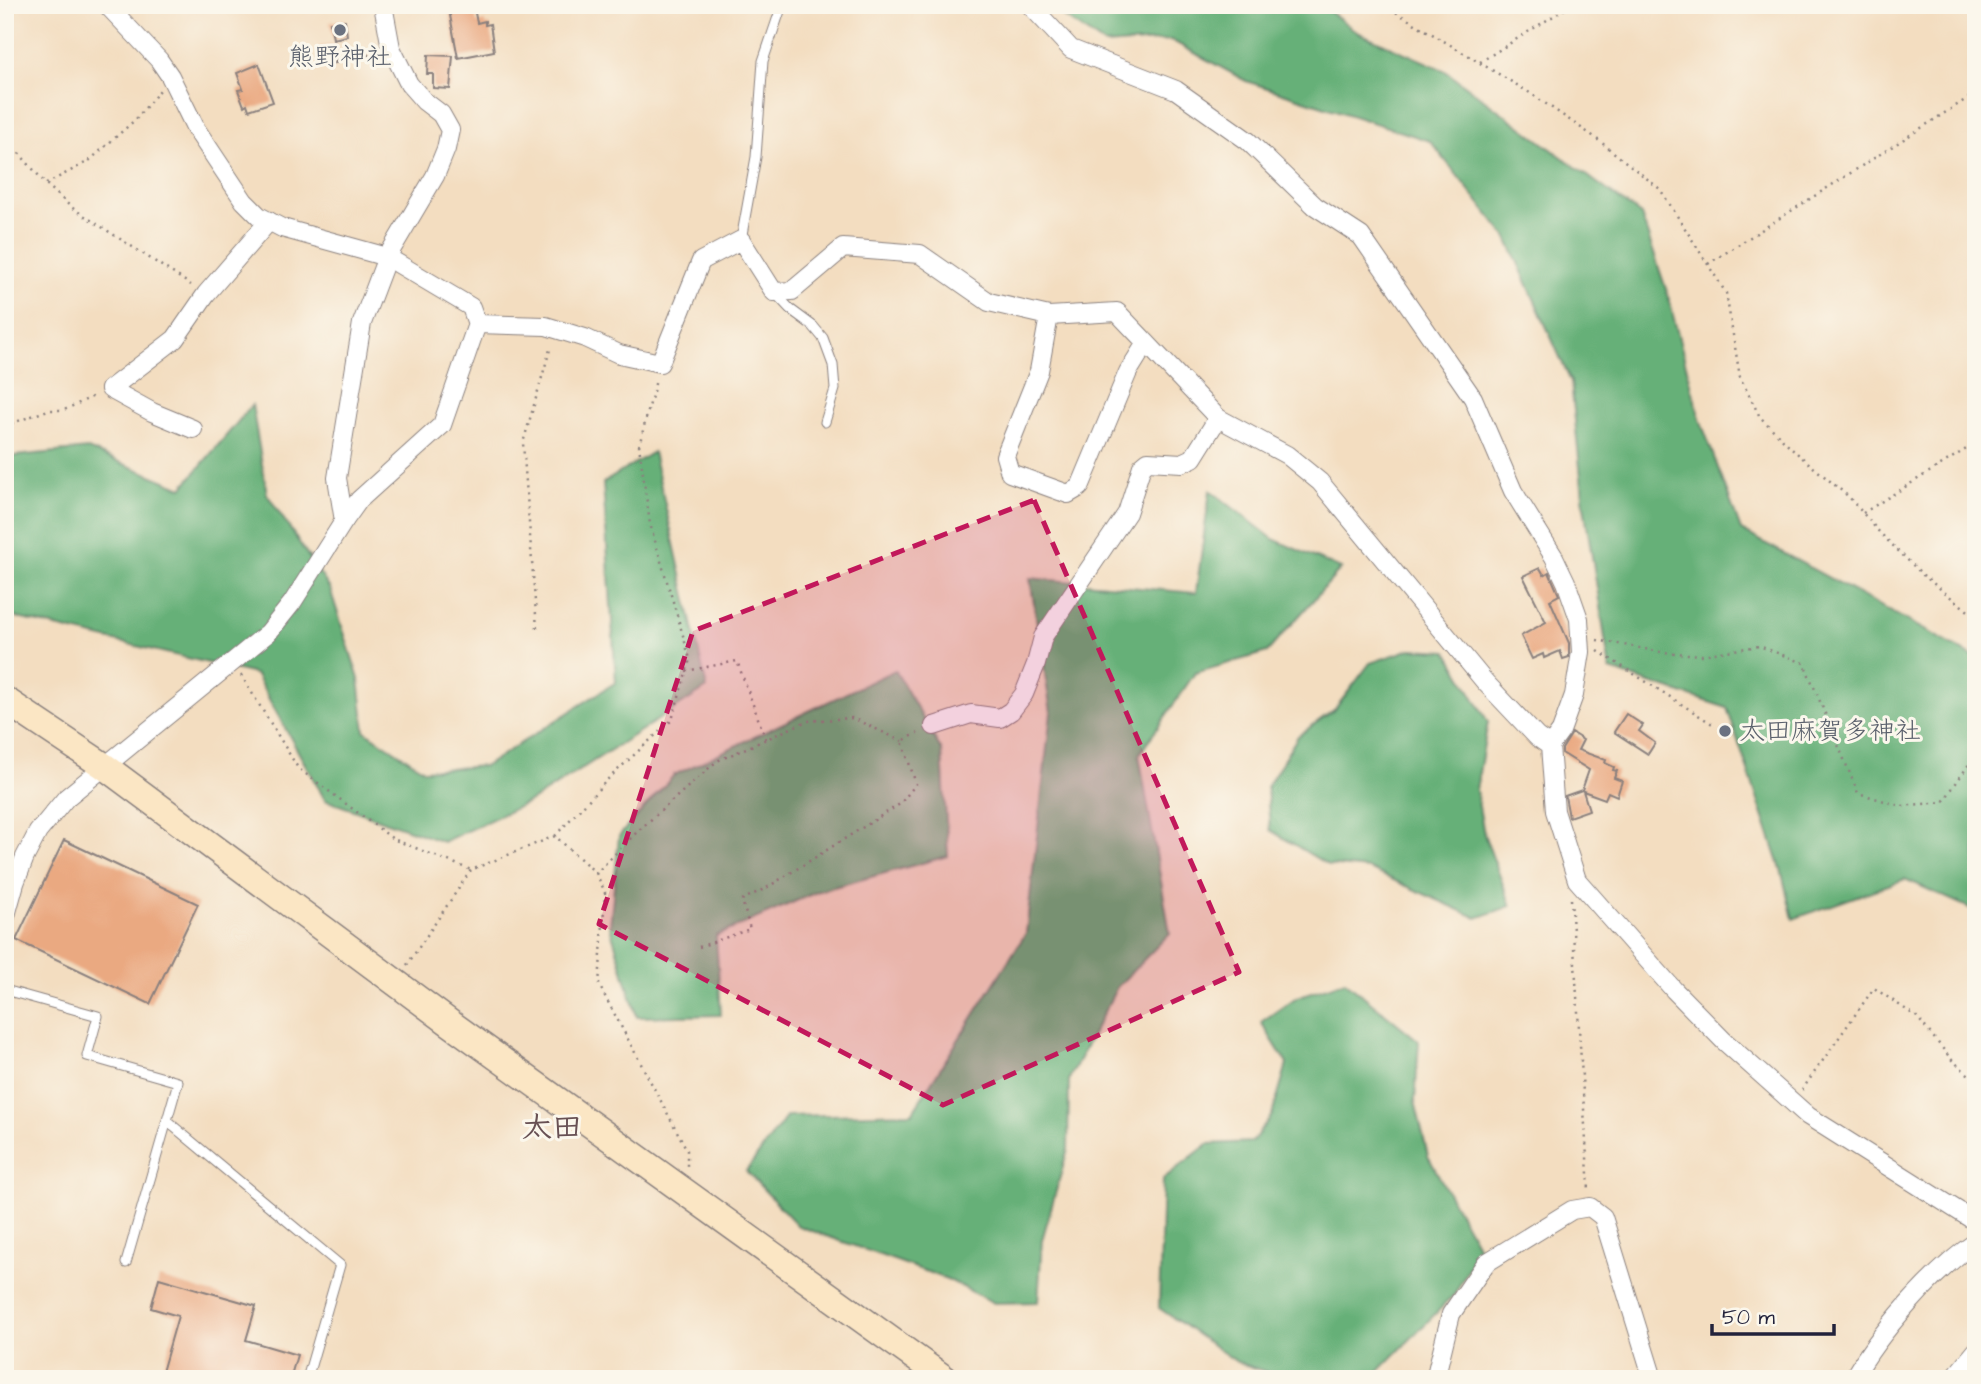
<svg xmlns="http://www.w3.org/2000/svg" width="1981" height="1384" font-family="'Architects Daughter','Klee One',sans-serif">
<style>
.forest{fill:#66b078;stroke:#44695a;stroke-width:2}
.building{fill:#eaa981}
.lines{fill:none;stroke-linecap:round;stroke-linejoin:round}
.lane-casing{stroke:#8a807e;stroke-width:11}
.street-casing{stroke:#8a807e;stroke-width:20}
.secondary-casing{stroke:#8a807e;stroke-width:29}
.path{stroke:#8a807e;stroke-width:2.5;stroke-dasharray:2 5;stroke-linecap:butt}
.lane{stroke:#fff;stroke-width:9}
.street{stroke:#fff;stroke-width:18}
.secondary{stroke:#fbe6c4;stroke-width:26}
.marked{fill:#c2185b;fill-opacity:0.2;stroke:#c2185b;stroke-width:5;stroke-dasharray:14 9;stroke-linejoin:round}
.worship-dot{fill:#6b7280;stroke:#fbf7ec;stroke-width:2.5}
.labels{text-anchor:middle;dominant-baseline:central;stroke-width:6;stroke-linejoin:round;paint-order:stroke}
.worship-label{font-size:26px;fill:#5b616d;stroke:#fbf7ec}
.quarter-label{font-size:30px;font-weight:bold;fill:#685154;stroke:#fbf7ec}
</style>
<rect width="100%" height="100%" fill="#fbf7ec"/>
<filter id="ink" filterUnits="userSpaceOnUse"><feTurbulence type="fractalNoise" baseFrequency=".0143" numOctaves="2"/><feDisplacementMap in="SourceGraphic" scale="14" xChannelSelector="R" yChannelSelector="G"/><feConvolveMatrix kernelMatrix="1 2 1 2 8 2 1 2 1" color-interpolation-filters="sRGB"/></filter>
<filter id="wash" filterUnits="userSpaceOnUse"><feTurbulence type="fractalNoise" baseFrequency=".00686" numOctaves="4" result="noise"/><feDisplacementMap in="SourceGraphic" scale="28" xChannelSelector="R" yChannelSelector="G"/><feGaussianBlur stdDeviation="1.57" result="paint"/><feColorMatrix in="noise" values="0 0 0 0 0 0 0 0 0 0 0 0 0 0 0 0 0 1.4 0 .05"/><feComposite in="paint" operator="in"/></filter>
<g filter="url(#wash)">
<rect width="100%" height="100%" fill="#f3ddc0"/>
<g class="forest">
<path d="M1047,5H1321L1357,32L1444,70L1641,215L1667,292L1700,419L1741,530L1976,658V911L1905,879L1793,919L1781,869L1727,708L1610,670L1584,506L1571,382L1507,238L1430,141L1246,81L1171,40L1105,45Z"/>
<path d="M252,405L267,494L330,589L359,679L365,731L424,770L485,766L616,682L603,483L653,452L707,688L533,800L443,842L325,800L255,674L5,615V457L88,449L182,488Z"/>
<path d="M1210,490L1273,539L1341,569L1267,652L1195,673L1139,755L1170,933L1117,987L1069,1079L1068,1149L1042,1240L1038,1302L994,1303L947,1279L798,1226L746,1171L787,1116L912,1113L1026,933L1051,712L1030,578L1196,593Z"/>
<path d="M1411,649L1447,651L1488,722L1476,790L1484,834L1511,906L1477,918L1369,869L1328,865L1270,830L1267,787L1298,736L1335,709L1370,663Z"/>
<path d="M895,670L942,751L948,856L819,891L716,936L721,1015L637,1017L610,927L619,836L674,775Z"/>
<path d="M1345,981L1419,1041L1415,1101L1428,1156L1479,1249L1454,1295L1371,1379H1288L1237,1362L1159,1308L1163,1179L1208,1144L1252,1142L1272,1115L1287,1064L1261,1022L1297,997Z"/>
</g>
<g id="blocks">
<g class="building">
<path d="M454,5H471L472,9L474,8L477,23L485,21V25L490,24L494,51L458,58L449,10L454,9Z"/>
<path d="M345,20L347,36L333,39L330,22Z"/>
<path d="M334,45L336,63L322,65L319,47Z"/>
<path d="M428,55L453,56L450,89L433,88V74H427Z"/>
<path d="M259,64L273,102L249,110L247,104L244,106L238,90L243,89L237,73Z"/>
<path d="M1540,568L1544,575L1549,572L1559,595L1550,600L1569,643V657L1563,659L1560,651L1544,658L1543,654L1532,659L1521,636L1546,622L1523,576Z"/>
<path d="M1626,714L1643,725L1639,731L1655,743L1648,754L1614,732Z"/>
<path d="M1572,733L1583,740L1578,750L1606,760L1605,763L1614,767L1613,770L1617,771L1614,778L1622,781L1617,796L1608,792L1605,799L1583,791L1589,810L1569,817L1565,796L1582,790L1589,770L1562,753V749Z"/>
<path d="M64,840L198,904L150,1004L16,940Z"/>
<path d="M159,1278L256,1306L246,1340L297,1355L290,1379H186L162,1372L178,1316L151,1308Z"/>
</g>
</g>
</g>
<g filter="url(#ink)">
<use href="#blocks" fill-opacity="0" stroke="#8a807e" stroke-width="2"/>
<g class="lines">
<g class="lane-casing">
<g id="lane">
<path d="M741,240L756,157L763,61L782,5"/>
<path d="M774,292L790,309L813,326L823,338L833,365L835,389L825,422"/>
<path d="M5,990L98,1016L87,1056L178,1082L126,1263"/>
<path d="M167,1121L340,1265L307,1379"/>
</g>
</g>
<g class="street-casing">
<g id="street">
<path d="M107,5L159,60L170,76L196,129L244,201L259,216L282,228L387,257L471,307L477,324"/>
<path d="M1030,5L1071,49L1176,90L1248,141L1315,206L1361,236L1473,398L1513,491L1554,557L1566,582L1579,619L1581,652L1574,695L1561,731L1550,746"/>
<path d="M1049,316L1039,371L1005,456L1010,473L1068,494L1080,487L1128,372L1146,343"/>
<path d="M193,429L152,412L110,389L175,339L206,294L269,221"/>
<path d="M344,521L337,478L362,323L387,257L435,176L446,149L450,130L441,114L424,101L409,84L391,48L383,5"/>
<path d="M934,726L971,714L1000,718L1011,711L1024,694L1036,664L1043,637L1127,513L1142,466L1148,461L1182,463L1193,458L1218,418"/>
<path d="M5,919L15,883L25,857L38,832L66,798L268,633L292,603L344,521L359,500L442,425L477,324L546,326L585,338L619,354L660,363L701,261L741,240L774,292L792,291L843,248L920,254L989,302L1049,316L1117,312L1218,418L1287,455L1320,482L1485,682L1537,737L1550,746L1555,811L1577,880L1674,990L1724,1041L1808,1116L1976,1222"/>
<path d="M1435,1379L1451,1314L1486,1263L1572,1210L1590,1207L1603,1217L1653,1379"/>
<path d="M1853,1379C1878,1334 1933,1271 1976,1242"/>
<path d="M1953,1379L1976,1351"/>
</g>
</g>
<g class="secondary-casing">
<path id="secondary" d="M5,700L104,766L450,1023L945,1379"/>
</g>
<g class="path">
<path d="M1384,5L1530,93L1593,136L1660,189L1726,293L1740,377L1760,417L1799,455L1849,497L1880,533L1924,576L1976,617"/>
<path d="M343,45L351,61L374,53"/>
<path d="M1480,62L1571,5"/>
<path d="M5,137L46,184L71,207L191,285"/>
<path d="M46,184L89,161L136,119L160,90"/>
<path d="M1708,264L1976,93"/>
<path d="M5,426L48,410H64L94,396"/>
<path d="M1863,513L1976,443"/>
<path d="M537,628L523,443L551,346"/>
<path d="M1597,640L1661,652L1702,655L1759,646L1804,663L1858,793L1901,806L1943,802L1976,754"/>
<path d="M1598,651L1714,725"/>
<path d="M686,671L737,661L766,740"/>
<path d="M241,675L298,768L393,839L471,870"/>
<path d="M555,836L608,779L672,720L690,659L650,524L639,446L656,380"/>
<path d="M596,873L605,892L599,985L687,1150V1167"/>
<path d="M1571,899L1589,1190"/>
<path d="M699,947L750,929L742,900L768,887L900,804L916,784L902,741L918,733"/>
<path d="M407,965L471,870L555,836L596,873L638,831L717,761L807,721L852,718L902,741"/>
<path d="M1802,1090L1874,988L1917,1017L1952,1060L1976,1081"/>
</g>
<use href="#lane" class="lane"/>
<use href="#street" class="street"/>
<use href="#secondary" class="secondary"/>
</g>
</g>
<path class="marked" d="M1034,500L1239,972L943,1105L599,924L693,631Z"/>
<g class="worship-dot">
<circle cx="340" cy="30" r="7"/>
<circle cx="1725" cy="731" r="7"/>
</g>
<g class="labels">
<g class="worship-label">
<text x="340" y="57">熊野神社</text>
<text x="1739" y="731" text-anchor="start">太田麻賀多神社</text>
</g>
<g class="quarter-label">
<text x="552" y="1128">太田</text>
</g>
</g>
<rect width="1981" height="1384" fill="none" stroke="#fbf7ec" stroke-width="28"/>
<path d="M1712 1324v10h122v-10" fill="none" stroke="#22223b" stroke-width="3.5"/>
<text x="1722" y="1324" font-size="21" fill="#22223b" stroke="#fbf7ec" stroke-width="5" paint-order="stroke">50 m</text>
</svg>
